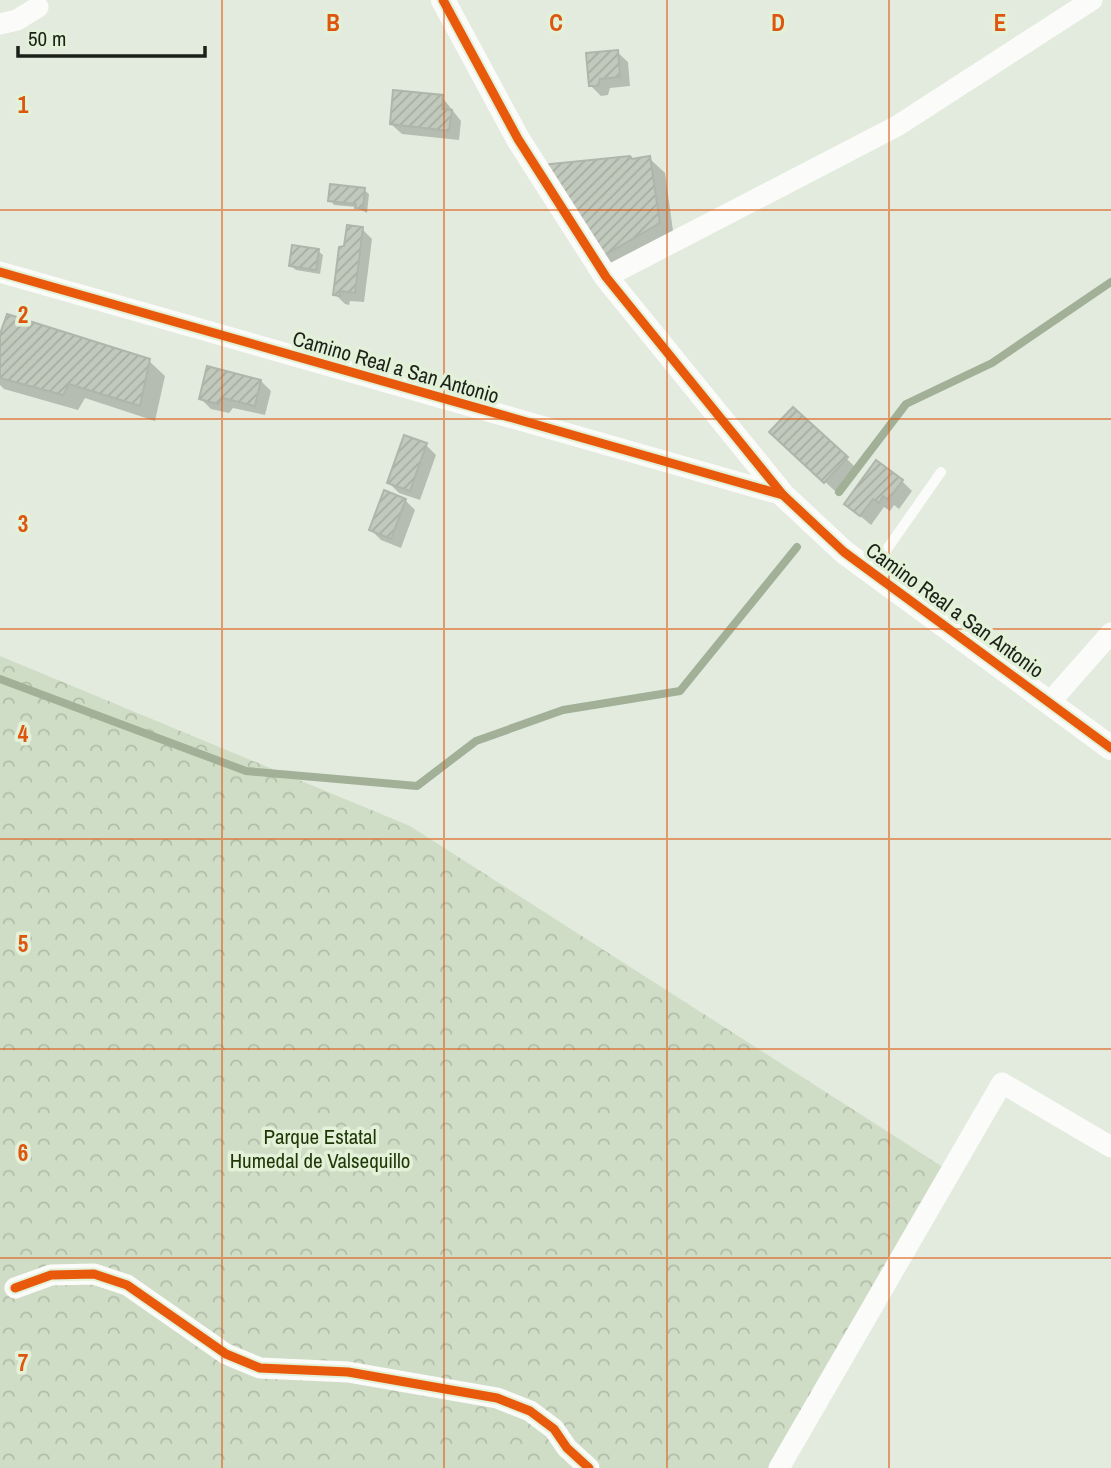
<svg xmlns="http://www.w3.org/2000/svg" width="1111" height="1468" font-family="'Archivo Narrow',sans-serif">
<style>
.park{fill:url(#park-crowns)}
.shadow{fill:#0003}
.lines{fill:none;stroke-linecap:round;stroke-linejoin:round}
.stream{stroke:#a1b097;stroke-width:8}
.building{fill:url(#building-hatch);stroke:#afb5ab;stroke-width:2}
.service{stroke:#fbfcfa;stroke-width:10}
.minor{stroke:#fbfcfa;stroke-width:21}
.tertiary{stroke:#fbfcfa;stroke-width:24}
.cycleway-casing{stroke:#e2f1d8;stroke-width:13}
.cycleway{stroke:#e8590c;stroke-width:9}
.grid{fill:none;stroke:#de560d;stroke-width:2;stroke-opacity:0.55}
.labels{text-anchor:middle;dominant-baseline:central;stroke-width:7;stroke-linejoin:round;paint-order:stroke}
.street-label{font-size:21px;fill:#1b2118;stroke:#e2f1d8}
.park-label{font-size:21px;fill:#1f3707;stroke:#e2f1d8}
.grid-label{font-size:23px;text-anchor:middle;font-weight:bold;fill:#de560d;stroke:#e2f1d8;stroke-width:7;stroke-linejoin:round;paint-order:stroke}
</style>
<defs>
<pattern id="park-crowns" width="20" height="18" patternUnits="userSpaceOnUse" patternTransform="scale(1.75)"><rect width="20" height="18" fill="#cfddc6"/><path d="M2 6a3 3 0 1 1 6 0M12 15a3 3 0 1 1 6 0" fill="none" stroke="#b1bda9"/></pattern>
<pattern id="building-hatch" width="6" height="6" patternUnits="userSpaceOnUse" patternTransform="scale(1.75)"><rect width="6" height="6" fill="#c1c8bc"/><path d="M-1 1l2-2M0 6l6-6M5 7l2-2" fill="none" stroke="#a5aca1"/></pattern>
</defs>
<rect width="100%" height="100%" fill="#e3ebde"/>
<path class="park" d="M0,656L410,826L949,1171L773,1468H0Z"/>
<g class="shadow">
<path d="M617,52L628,62L630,86L610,88L608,95L601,96L591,86Z"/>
<path d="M442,97L461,121L459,140L402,134L391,124Z"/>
<path d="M649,158L665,173L674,238L613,274L598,259Z"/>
<path d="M364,190L369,194L367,213L356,207L334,205L330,200Z"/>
<path d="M362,229L372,239L364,302L350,301L349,305L345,304L335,294L346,248Z"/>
<path d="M318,251L323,255L320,274L296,270L291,266Z"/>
<path d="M0,340L149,361L165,376L155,421L85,398L78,410L4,389L0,385Z"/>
<path d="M261,381L271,391L265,415L233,408L229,413L211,409L201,399Z"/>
<path d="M782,442L846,458L856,468L835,491Z"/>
<path d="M426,445L436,455L420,500L399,493L389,483Z"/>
<path d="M902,481L912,491L899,509L894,505L890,511L884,507L871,525L846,504Z"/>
<path d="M405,500L415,510L401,548L381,540L371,530Z"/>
</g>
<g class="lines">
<g class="stream">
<path d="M839,492L906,404L992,363L1111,282"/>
<path d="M0,679L246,771L417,786L476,741L563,710L680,691L797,547"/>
</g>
</g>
<g class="building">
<path d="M618,50L620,77L600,79L598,86H589L586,53Z"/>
<path d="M393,90L443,95L442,109L452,110L449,131L390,124Z"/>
<path d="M630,156L632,159L650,156L660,223L596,260L540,165Z"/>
<path d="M330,184L365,188L363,209L355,208L356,204L328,201Z"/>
<path d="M347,225L363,227L355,293L340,291V296L333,295L339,247L344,246Z"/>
<path d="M292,245L319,249L316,270L289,266Z"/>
<path d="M7,314L150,359L140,406L69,384L63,395L0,378V334Z"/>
<path d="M207,366L261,380L255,406L223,398L218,404L199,399Z"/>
<path d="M793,407L848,457L824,483L769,432Z"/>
<path d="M404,435L427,443L410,491L387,483Z"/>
<path d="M876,460L903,480L888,500L883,496L879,503L873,499L860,516L844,504Z"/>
<path d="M384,490L406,499L391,539L369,530Z"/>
</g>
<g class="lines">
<path class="service" d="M871,572L941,472"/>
<g class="minor">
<path d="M0,24L17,20L38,7"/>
<path d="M0,272L783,495"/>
<path d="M606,277L897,126L1092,0"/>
<path d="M1051,701L1111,633"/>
<path d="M15,1288L51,1275L94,1274L127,1285L226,1354L260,1368L348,1372L497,1398L530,1411L554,1429L567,1448L589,1468"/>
<path d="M779,1468L1002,1083L1111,1147"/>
</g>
<path class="tertiary" d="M443,0L518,139L606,277L783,495L844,552L1111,748"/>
<g class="cycleway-casing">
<g id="cycleway">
<path d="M443,0L518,139L606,277L783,495L844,552L1111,748"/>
<path d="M0,272L783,495"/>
<path d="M15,1288L51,1275L94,1274L127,1285L226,1354L260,1368L348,1372L497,1398L530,1411L554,1429L567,1448L589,1468"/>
</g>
</g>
<use href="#cycleway" class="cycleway"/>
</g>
<path class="grid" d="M222,0V1468M444,0V1468M667,0V1468M889,0V1468M0,210H1111M0,419H1111M0,629H1111M0,839H1111M0,1049H1111M0,1258H1111"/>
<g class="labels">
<g class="street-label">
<text transform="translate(396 367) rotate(16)">Camino Real a San Antonio</text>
<text transform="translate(955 610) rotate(36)">Camino Real a San Antonio</text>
</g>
<g class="park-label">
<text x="320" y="1136">Parque Estatal<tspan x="320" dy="24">Humedal de Valsequillo</tspan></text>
</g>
</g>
<g class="grid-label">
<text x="333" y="31">B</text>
<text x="556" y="31">C</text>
<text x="778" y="31">D</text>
<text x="1000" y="31">E</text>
<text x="23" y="113">1</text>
<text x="23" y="323">2</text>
<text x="23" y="532">3</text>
<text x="23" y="742">4</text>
<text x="23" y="952">5</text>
<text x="23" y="1161">6</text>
<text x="23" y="1371">7</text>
</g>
<path d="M18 46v10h187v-10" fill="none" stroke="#1b2118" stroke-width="3.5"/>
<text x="28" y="46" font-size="21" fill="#1b2118" stroke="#e2f1d8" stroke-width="5" paint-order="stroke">50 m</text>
</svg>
